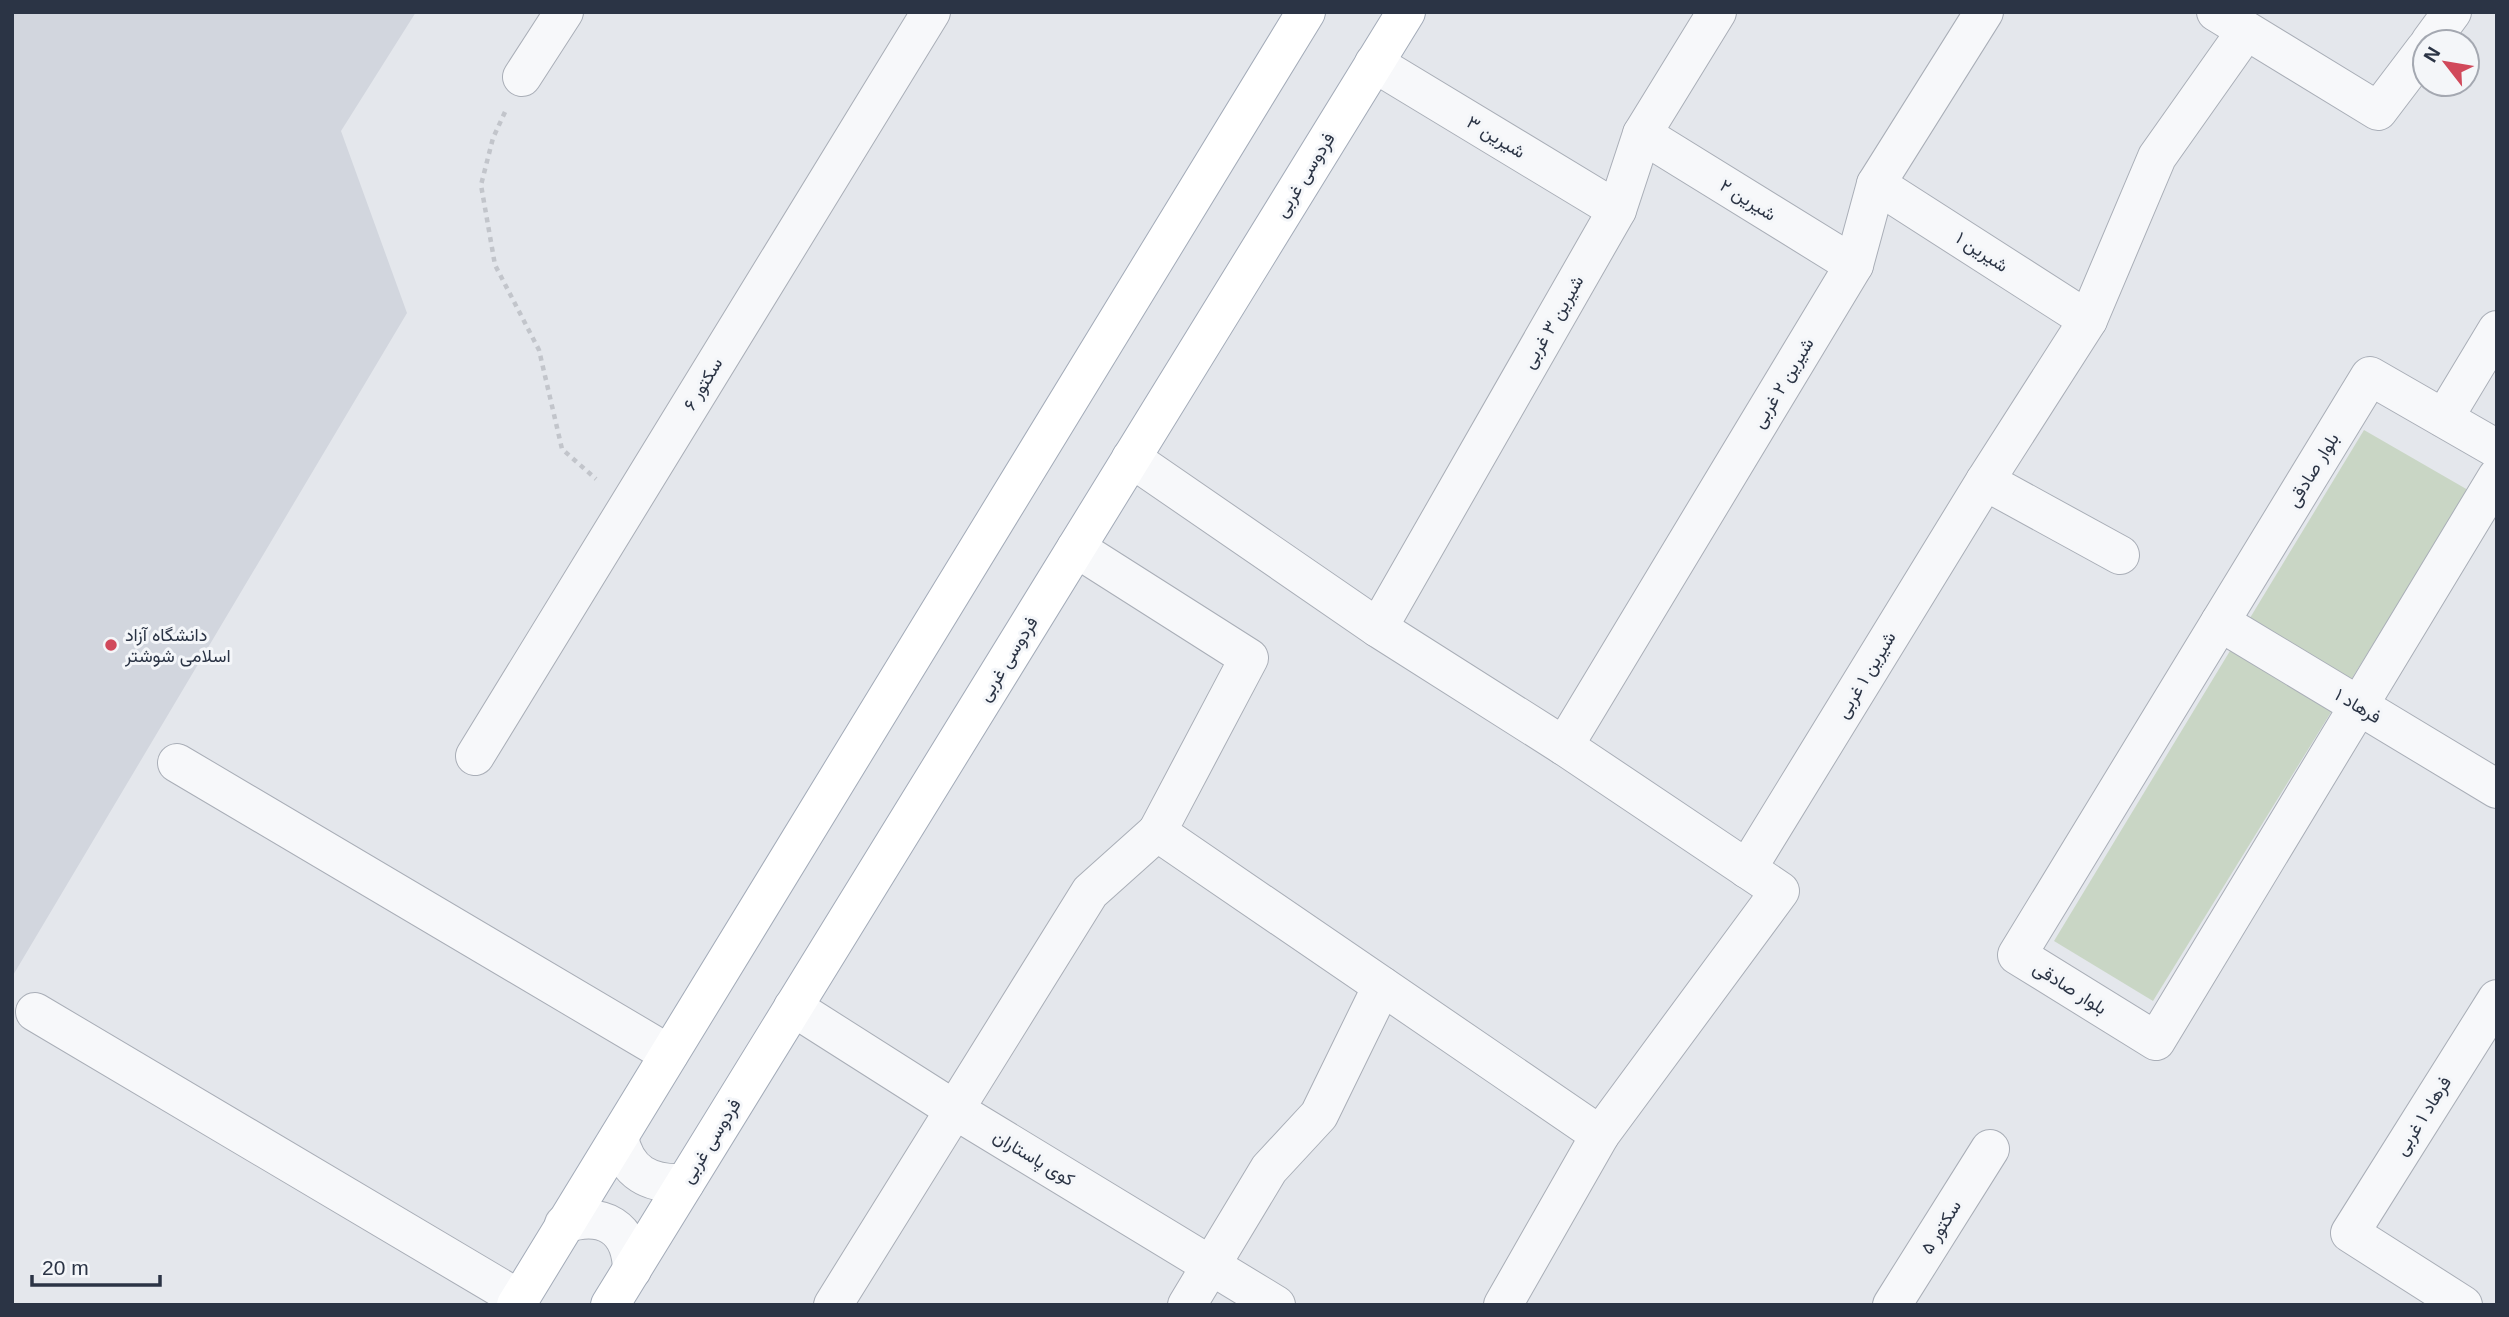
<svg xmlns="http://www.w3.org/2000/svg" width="2509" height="1317" font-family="Arial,Vazirmatn,sans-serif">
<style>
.built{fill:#d2d6de}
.green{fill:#c9d6c5}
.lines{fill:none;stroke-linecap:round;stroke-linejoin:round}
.minor-casing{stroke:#a9aeb7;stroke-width:40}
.major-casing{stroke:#a3abb8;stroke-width:40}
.path{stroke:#c2c5cb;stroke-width:4.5;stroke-dasharray:5 5;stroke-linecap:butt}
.minor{stroke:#f7f8fa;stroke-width:38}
.major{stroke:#fff;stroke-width:38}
.poi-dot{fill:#d1495b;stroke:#f4f6f9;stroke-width:2.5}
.labels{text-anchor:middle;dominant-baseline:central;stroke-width:6;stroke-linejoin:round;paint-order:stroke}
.street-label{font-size:18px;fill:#2b3445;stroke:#f4f6f9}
.poi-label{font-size:18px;fill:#2b3445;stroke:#f4f6f9;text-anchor:start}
</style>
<rect width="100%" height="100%" fill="#e4e7ec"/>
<path class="built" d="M12,12H416L341,131L407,313L12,977Z"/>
<path class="green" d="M2364,430L2468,490L2153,1001L2054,941Z"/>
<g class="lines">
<g class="minor-casing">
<g id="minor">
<path d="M2216,12L2378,111L2425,49"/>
<path d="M2430,42L2452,12"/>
<path d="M1374,63L1617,210"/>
<path d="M522,77L564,12"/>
<path d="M1642,134L1854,265"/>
<path d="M1876,184L2088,320"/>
<path d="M2444,418L2497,330"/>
<path d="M2497,449L2370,376L2017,955L2156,1041L2497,477"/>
<path d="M1076,548L1249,658L1157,832L1600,1135L1780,891L1564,746L1378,628L1131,458"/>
<path d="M2120,555L1985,481L2088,320L2157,157L2246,31"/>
<path d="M2220,622L2497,789"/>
<path d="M1378,628L1617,210L1642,134L1717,12"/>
<path d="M1564,746L1854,265L1876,184L1984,12"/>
<path d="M475,756L931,12"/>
<path d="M177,763L669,1054"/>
<path d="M1747,869L1985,481"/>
<path d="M793,1007L955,1110L1276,1305"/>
<path d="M35,1012L519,1299"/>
<path d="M619,1137C626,1173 650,1185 685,1183"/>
<path d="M564,1224C603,1211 631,1227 632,1270"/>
<path d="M833,1305L1090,892L1157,832"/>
<path d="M1187,1305L1269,1169L1319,1115L1382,986"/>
<path d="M1503,1305L1600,1135"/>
<path d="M1892,1305L1990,1149"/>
<path d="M2463,1305L2350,1233L2497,999"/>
</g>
</g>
<g class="major-casing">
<g id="major">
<path d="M516,1305L1306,12"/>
<path d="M610,1305L1406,12"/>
</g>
</g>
<path class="path" d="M505,112L493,138L481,185L495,265L539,350L562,449L596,479"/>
<use href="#minor" class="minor"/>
<use href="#major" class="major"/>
</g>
<circle class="poi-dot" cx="111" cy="645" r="7"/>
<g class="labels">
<g class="street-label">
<text transform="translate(1496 137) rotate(31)">شیرین ۳</text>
<text transform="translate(1305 175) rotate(-58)">فردوسی غربی</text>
<text transform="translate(1748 200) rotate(32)">شیرین ۲</text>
<text transform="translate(1982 252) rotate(33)">شیرین ۱</text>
<text transform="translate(1553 322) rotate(-60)">شیرین ۳ غربی</text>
<text transform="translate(1783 383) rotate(-59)">شیرین ۲ غربی</text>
<text transform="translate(703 384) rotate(-59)">سکتور ۶</text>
<text transform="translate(2313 470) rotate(-59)">بلوار صادقی</text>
<text transform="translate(1008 659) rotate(-58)">فردوسی غربی</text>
<text transform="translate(1866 675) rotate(-59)">شیرین ۱ غربی</text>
<text transform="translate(2358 706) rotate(31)">فرهاد ۱</text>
<text transform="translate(2070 988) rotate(32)">بلوار صادقی</text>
<text transform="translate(2423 1116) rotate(-58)">فرهاد ۱ غربی</text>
<text transform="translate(711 1141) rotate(-58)">فردوسی غربی</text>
<text transform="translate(1034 1158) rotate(31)">کوی پاستاران</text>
<text transform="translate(1941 1227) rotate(-58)">سکتور ۵</text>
</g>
<g class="poi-label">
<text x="125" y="635">دانشگاه آزاد<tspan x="125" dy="21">اسلامی شوشتر</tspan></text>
</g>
</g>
<rect width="2509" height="1317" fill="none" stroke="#2b3445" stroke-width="28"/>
<g transform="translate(2446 63) rotate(301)"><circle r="33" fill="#f4f6f9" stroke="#a4a8b1" stroke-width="2"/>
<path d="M0-5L12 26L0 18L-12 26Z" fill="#d1495b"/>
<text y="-10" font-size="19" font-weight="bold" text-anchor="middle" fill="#2b3445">N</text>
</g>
<path d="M32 1275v10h128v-10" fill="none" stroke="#2b3445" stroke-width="3.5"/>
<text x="42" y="1275" font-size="21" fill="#2b3445" stroke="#f4f6f9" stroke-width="5" paint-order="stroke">20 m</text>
</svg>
